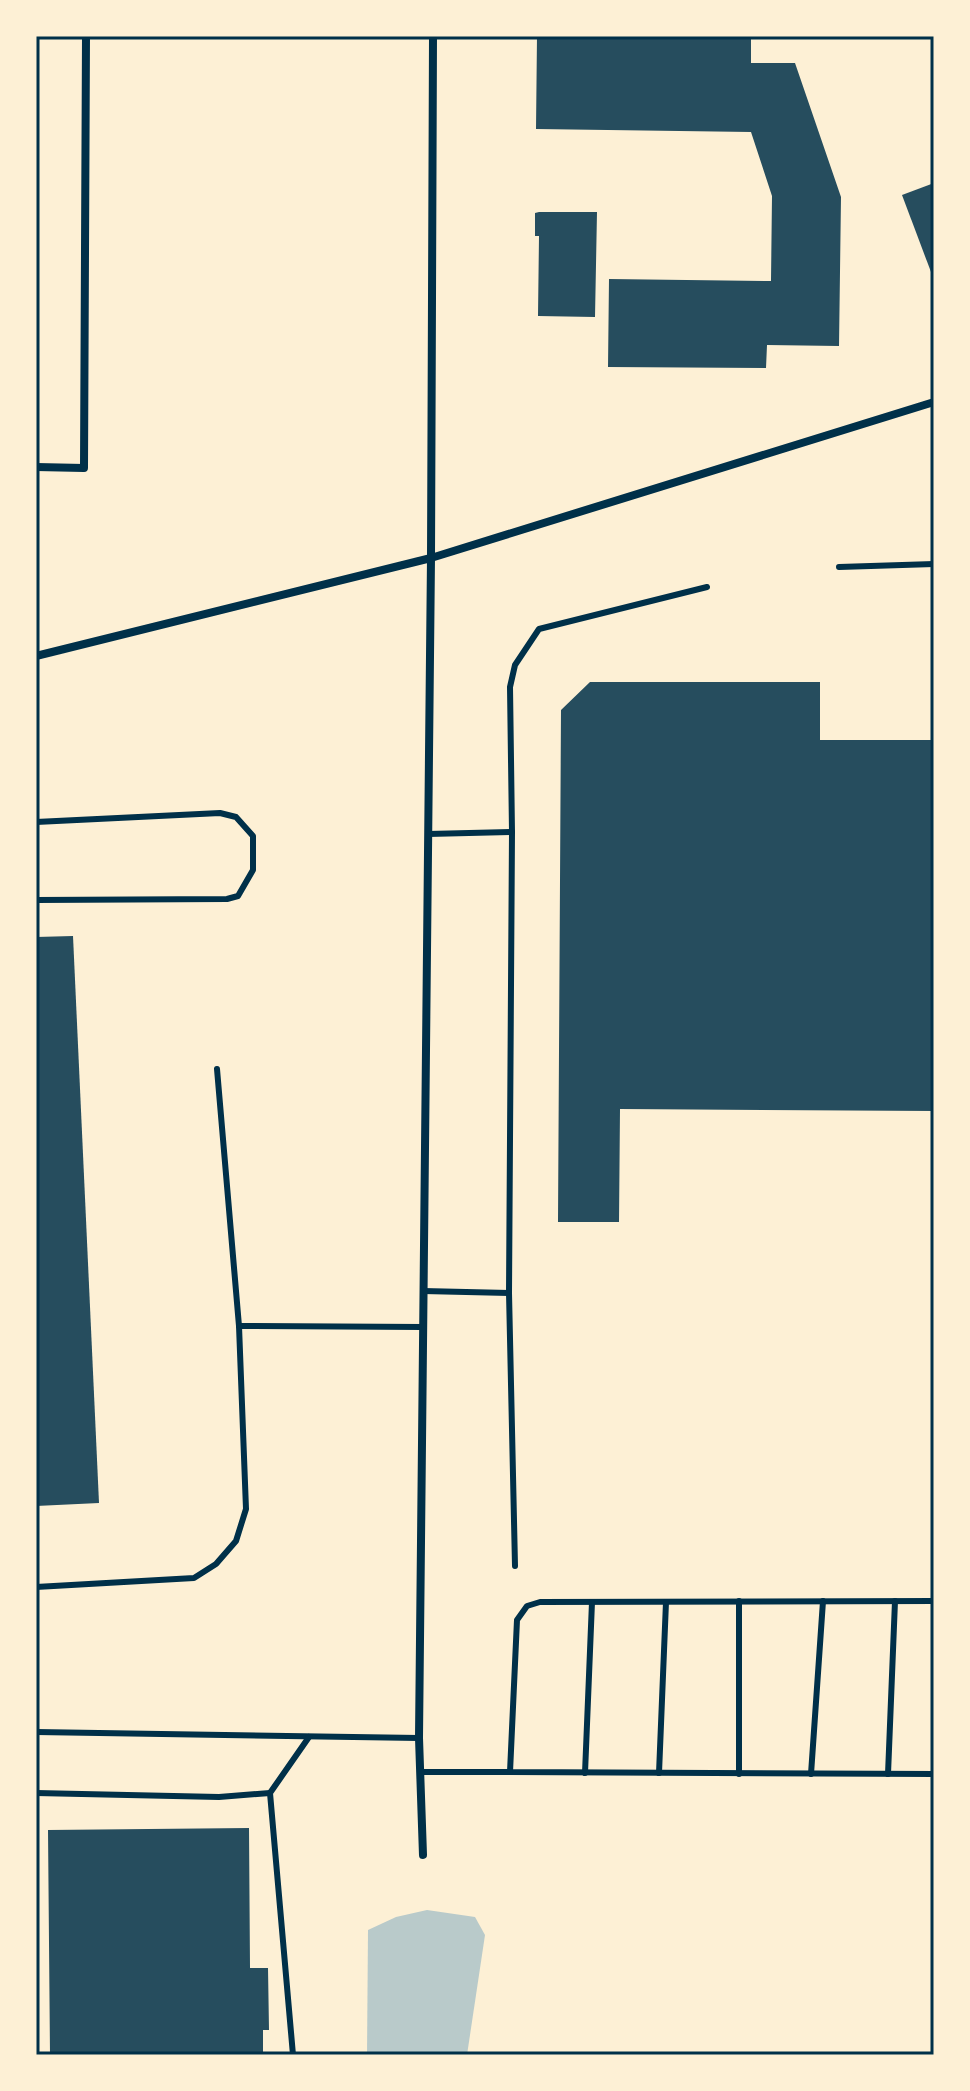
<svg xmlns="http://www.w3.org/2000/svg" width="970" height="2091" font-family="Cabin,sans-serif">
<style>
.green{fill:#b9caca}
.building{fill:#264d5e}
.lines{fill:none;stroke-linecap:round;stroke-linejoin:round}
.service{stroke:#003049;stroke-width:6}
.minor{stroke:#003049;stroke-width:8}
.neatline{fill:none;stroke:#003049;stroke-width:3}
</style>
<rect width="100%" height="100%" fill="#fdf0d5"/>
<path class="green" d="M427,1910L475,1917L485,1935L467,2055H367L368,1930L396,1917Z"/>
<g class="building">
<path d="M537,36H751V63H795L841,197L839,346L767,345L766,368L608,367L609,279L771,281L772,196L751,132L536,129Z"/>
<path d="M934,183V280L902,195Z"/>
<path d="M539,212H597L595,317L538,316L539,236H535V213Z"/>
<path d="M590,682H820V740H934V1111L620,1109L619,1222H558L561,710Z"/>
<path d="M73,936L99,1503L36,1506V937Z"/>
<path d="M249,1828L250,1968H268L269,2030H263V2055H50L48,1830Z"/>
</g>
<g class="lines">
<g class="service">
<path d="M839,567L934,564"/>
<path d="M36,822L220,813L236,817L253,836V870L238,896L227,899L36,900"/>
<path d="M428,834L512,832"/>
<path d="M423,1291L509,1293"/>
<path d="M239,1326L423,1327"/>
<path d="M515,1566L509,1293L512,832L510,687L515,665L539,629L707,587"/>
<path d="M36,1587L194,1578L216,1564L236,1541L246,1509L239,1326L217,1069"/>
<path d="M739,1601V1774"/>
<path d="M934,1601L540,1602L527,1606L517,1620L510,1772L934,1774"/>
<path d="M36,1732L419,1738"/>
<path d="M420,1772H510"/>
<path d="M585,1773L592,1602"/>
<path d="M659,1773L666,1602"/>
<path d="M811,1774L823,1601"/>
<path d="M888,1774L895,1601"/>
<path d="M36,1793L219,1797L270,1793"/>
<path d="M293,2055L270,1793L309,1737"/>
</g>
<g class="minor">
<path d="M36,467L84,468L86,36"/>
<path d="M36,656L431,558L934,402"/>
<path d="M423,1855L419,1738L431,558L433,36"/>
</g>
</g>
<rect width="970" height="2091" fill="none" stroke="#fdf0d5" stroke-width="76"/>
<rect x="38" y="38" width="894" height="2015" class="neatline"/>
</svg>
